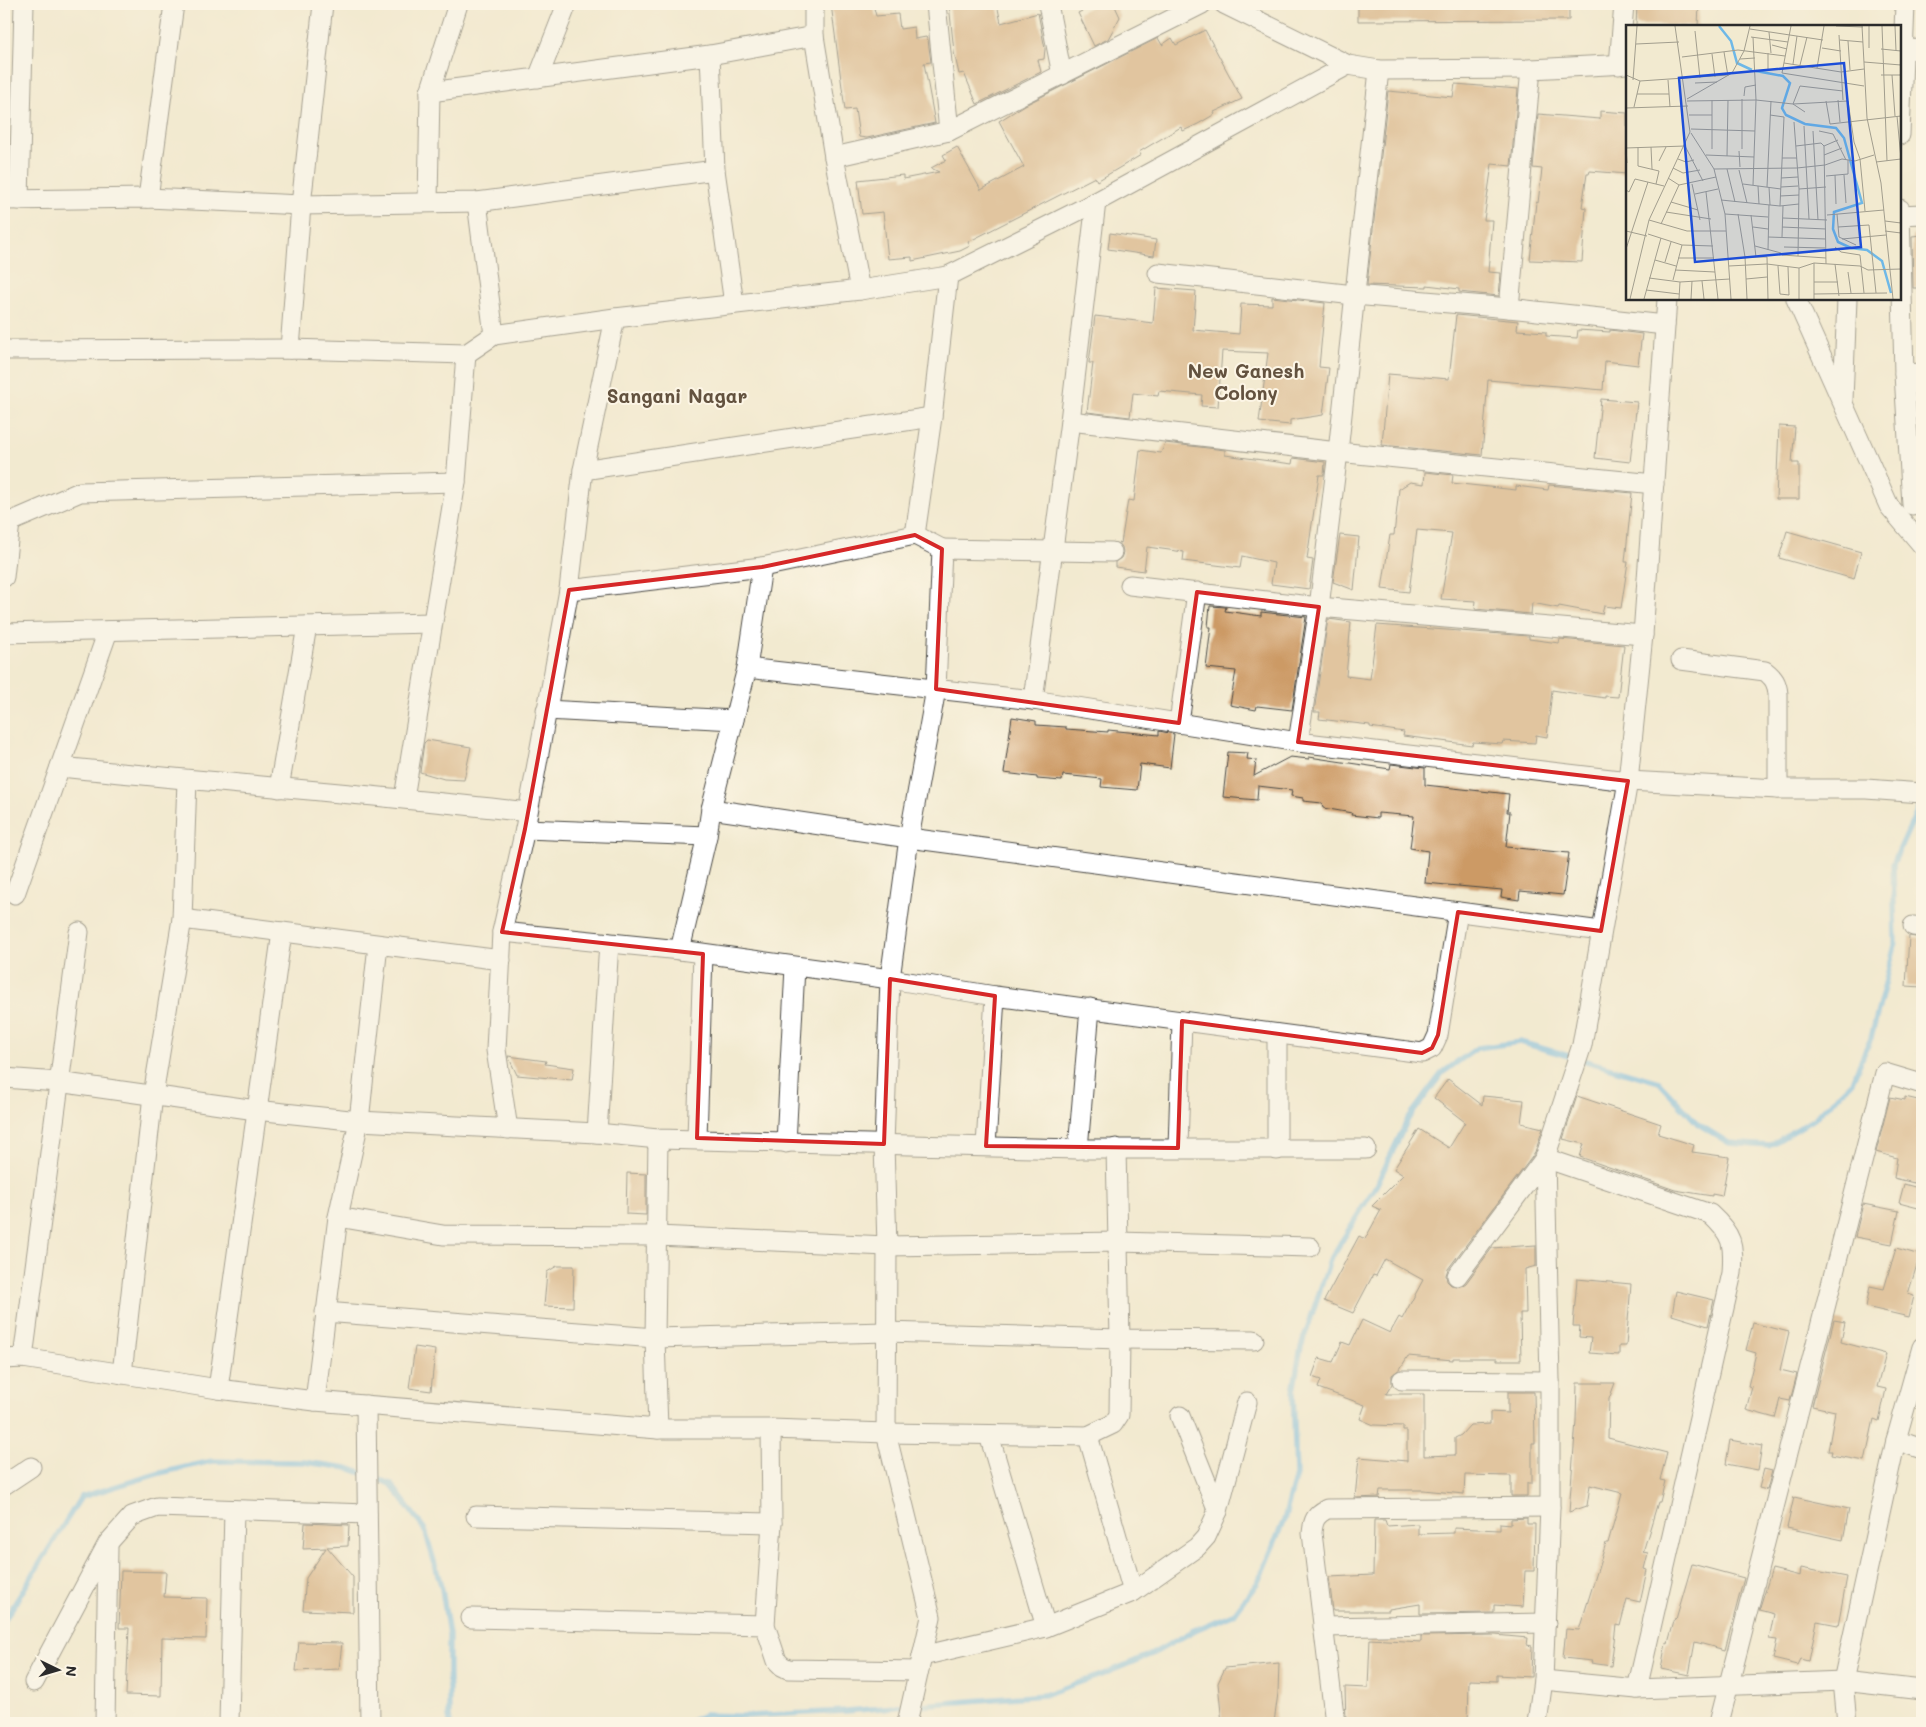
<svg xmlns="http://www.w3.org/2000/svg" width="1926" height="1727" font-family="Mali,sans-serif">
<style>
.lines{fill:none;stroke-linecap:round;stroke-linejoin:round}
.stream{stroke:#6eb8e7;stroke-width:5.5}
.building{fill:#cc9a65}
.minor-casing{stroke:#494844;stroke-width:21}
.minor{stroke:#fff;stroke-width:19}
.marked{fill:none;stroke:#d62828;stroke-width:4;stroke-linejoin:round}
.labels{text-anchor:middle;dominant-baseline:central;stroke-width:4;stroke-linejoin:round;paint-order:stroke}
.district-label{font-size:19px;font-weight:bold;fill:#63523f;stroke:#fcf5e5}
.inset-river{fill:none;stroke:#6eb8e7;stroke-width:2.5}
.inset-road{fill:none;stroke:#a29e8e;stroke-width:1}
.view{fill:#1d4ed8;fill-opacity:0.15;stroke:#1d4ed8;stroke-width:2.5}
.inset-edge{fill:none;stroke:#2b2b2b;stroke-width:2.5}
</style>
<rect width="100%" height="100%" fill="#fcf5e5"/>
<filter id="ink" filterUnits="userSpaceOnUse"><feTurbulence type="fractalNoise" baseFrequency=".02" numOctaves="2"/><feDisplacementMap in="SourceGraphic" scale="10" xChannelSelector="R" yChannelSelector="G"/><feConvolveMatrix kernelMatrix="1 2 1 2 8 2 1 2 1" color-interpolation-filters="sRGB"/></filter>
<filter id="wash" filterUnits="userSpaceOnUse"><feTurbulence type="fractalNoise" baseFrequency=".0096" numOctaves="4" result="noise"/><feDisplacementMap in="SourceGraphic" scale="20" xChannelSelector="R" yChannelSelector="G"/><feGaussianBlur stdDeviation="1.12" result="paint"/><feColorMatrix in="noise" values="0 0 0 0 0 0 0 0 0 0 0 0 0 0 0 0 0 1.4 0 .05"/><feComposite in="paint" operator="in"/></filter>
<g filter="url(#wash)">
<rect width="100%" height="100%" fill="#f2ead0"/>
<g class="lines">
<g class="stream">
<path d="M4,1621L81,1497L160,1473L212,1461L304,1462L348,1468L391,1484L425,1530L442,1589L449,1635V1716L450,1723"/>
<path d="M687,1723L704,1715L747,1716L846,1711L1044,1695L1101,1675L1152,1654L1195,1630L1235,1613L1258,1582L1284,1520L1296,1475L1293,1392L1301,1347L1330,1260L1377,1184L1408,1119L1442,1073L1477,1048L1520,1042L1659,1082L1698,1124L1729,1143L1769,1146L1814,1119L1852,1082L1871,1038L1895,945L1893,864L1922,800"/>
</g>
</g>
<g id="blocks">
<g class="building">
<path d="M831,4H873L876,16L898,14L900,29L914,27L915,39L926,37L928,40L931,62L924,63L935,123L867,138L859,137L855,109L845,110Z"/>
<path d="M949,4H997L1001,23L1038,13L1045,49L1044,59L1038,60L1041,72L977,104L964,73L959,74L954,52Z"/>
<path d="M1096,4H1114L1120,17L1108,39L1094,46L1078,13Z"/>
<path d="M1358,4H1569V20L1358,21Z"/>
<path d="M1637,4H1699L1698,26L1636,25Z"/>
<path d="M1205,30L1242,99L1214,112L1215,114L1198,124L1183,131L1181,127L1139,152L1141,155L1097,181L1095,177L968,242L970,246L960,251L912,261V257L888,259L883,212L862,214L858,180L903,175V179L939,172L931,168L946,160L943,155L957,147L981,190L1024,167L999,121L1025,105L1158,38L1162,45L1172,38L1176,45Z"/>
<path d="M1455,84L1518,89L1511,166L1492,164L1484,220H1492L1488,272L1501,273L1499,296L1459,292V289L1427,285V287L1367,285L1388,91L1453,97Z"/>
<path d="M1600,111L1627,113V174L1590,171L1589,174H1587L1582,207L1586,208L1582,262L1530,260L1536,202L1538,203L1542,169L1533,168L1538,114L1600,119Z"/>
<path d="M1110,233L1156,240L1154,256L1108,249Z"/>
<path d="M1922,235V288H1913L1912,236Z"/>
<path d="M1156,288L1196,291L1193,330L1239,334L1241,304L1272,305V297L1325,303L1319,367L1329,368L1323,415L1290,420V425L1259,422L1268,353L1222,351L1218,407L1201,406L1202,395L1159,391L1158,396L1133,393L1130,417L1087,412L1093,363H1089L1095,316L1153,323Z"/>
<path d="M1456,315L1518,321L1517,330L1546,332V336L1577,338L1578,330L1610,332V330L1642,334L1638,365L1605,361L1603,390L1488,380L1482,455L1382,445L1388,374L1449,379Z"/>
<path d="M1601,399L1637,402L1630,462L1595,458Z"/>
<path d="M1779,426L1795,427L1792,463H1799V499H1776Z"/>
<path d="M1165,443L1225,450V455L1292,464L1293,458L1325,462L1324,475H1319L1307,559L1313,560L1309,589L1271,584L1274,563L1242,556L1240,568L1183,561L1184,552L1147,547L1144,571L1115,567V562L1121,558L1123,553L1122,547L1118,542L1121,543L1128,500L1134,501L1140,450L1161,453Z"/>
<path d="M1425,472L1453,475L1452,483L1516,490V486L1548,490L1549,485L1632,493L1625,562H1628L1621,608L1604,606L1602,614L1559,606L1558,608L1532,603L1531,614L1475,609L1476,601L1441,599L1452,533L1417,530L1409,592L1382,589L1390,535H1394L1399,489L1410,482L1424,484Z"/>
<path d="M1787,531L1861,552L1854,579L1779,558Z"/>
<path d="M1340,535L1359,537L1354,590L1333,582Z"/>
<path d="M1210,606L1226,607L1225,611L1261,616V612L1306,617L1292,710L1257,706L1256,710L1230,705L1236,671L1206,668L1211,627H1208Z"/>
<path d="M1328,619L1351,622L1346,676L1370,679L1377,625L1529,636V639L1559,643L1560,639L1624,645L1618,697L1605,696V698L1552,690L1547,737L1536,735L1535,743L1503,741L1502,744L1473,742L1472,745L1403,736L1404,732L1370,727V725L1319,719L1320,712H1314Z"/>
<path d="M1012,717L1036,721V725L1066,727V729L1108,732V730L1159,735V731L1174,734L1170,768L1140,764L1137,790L1101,787L1102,779L1063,775L1062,781L1037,779V777L1004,773Z"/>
<path d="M427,740L471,747L464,780L444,779L420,772L424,743Z"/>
<path d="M1228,752L1248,753L1247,759L1256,760L1254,776L1290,757L1309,759V757L1390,769L1391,764L1425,768V785L1509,794L1507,812H1510L1506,847L1569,853L1563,895L1520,891L1519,900L1501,897L1502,890L1425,883L1428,851L1410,848L1414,816L1378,813V818L1351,815L1352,813L1323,808L1322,803L1303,801V798L1291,796L1292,790L1258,786L1257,800L1223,797Z"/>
<path d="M1909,936L1922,938V987L1906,986Z"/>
<path d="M508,1056L546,1061L545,1064L574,1068L572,1080L517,1075Z"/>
<path d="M1448,1079L1482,1105L1483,1096L1524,1100L1521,1123L1543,1128L1535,1153L1448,1269L1446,1275L1447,1281L1451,1285L1461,1286L1466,1283L1492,1248L1536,1245V1266L1525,1269L1526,1313H1520L1521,1360H1497V1358H1453V1360L1408,1356L1400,1369L1392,1375V1384L1386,1394H1424V1456L1455,1455V1438L1461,1435L1470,1425L1490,1424V1412L1508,1413V1392H1534L1535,1443H1532V1483H1527V1496H1511V1476L1465,1475L1464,1494L1423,1490H1380L1379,1497L1355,1498L1359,1457L1407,1461V1431H1403V1426L1374,1425L1360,1419L1365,1405L1318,1388L1321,1380L1312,1377L1319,1358L1333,1362L1342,1342L1350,1345L1362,1320L1390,1333L1399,1317L1402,1319L1423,1280L1385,1259L1376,1276L1373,1275L1353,1313L1324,1301L1359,1236L1365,1239L1381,1210L1372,1206L1403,1175L1394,1169L1419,1129L1449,1148L1465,1122L1434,1098Z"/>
<path d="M1577,1096L1661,1124L1658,1134L1694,1145L1692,1152L1729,1157L1722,1196L1712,1194V1196L1675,1190L1580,1157L1584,1144L1563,1139Z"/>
<path d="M1890,1097L1905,1100V1097L1922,1101V1170L1918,1184L1894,1178L1897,1158L1876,1152Z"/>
<path d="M627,1173L646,1174V1215L626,1214Z"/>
<path d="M1904,1184L1922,1189V1209L1899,1203Z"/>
<path d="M1863,1204L1899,1211L1892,1244L1855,1237Z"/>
<path d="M1896,1248L1920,1255L1908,1294L1914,1296L1909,1317L1866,1307L1870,1286L1884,1289Z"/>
<path d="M557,1266H574L573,1307L544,1306L547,1272Z"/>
<path d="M1577,1279L1631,1284L1626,1346H1619V1355L1589,1353L1591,1338L1579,1337L1580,1326H1573Z"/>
<path d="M1676,1291L1714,1300L1708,1326L1672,1315Z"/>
<path d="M1834,1320L1845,1322L1841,1342L1886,1354L1877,1387L1886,1389L1879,1421L1874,1419L1865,1461L1831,1455L1832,1451H1828L1835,1411L1812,1406Z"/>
<path d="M1753,1323L1789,1332L1780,1370L1797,1374L1790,1401L1780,1399L1775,1418L1746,1410L1752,1387L1748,1386L1756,1353L1746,1350Z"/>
<path d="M415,1347L435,1350L431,1391L409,1388Z"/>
<path d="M1577,1383H1615L1609,1399L1608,1438L1667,1453L1660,1480L1665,1481L1660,1502H1658L1643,1552L1648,1553L1644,1569L1647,1570L1640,1602L1627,1599L1620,1626L1616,1625L1611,1666L1591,1663L1592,1661L1563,1658L1566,1629L1579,1630L1606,1543H1608L1622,1493L1590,1485L1587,1506L1569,1512L1576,1421Z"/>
<path d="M1730,1440L1762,1446L1758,1470L1726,1464Z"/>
<path d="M1764,1469L1772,1471L1767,1490L1759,1488Z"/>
<path d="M1794,1497L1849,1509L1843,1540L1787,1528Z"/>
<path d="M1527,1518V1524H1535L1534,1571H1525L1523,1607L1494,1605V1613L1420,1614V1604L1389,1609V1611H1333L1329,1577L1373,1575L1374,1520H1385L1387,1526L1418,1524V1534L1454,1533V1528L1500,1530V1523L1511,1524V1519Z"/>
<path d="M305,1523L349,1525L348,1546L327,1547L353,1577V1612L303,1610L306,1578L326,1548L303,1549Z"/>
<path d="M1692,1564L1744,1578L1725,1650L1695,1642L1689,1675L1661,1669L1666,1642L1668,1643L1675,1618L1676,1619Z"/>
<path d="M1801,1568L1847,1577L1838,1625L1817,1621L1809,1661L1801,1659L1798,1665L1773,1659L1777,1640L1769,1639L1774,1614L1759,1610L1772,1569L1800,1576Z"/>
<path d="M121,1571L166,1572L164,1597L207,1598L206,1639L162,1638L161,1696L126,1695L129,1628H119Z"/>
<path d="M1495,1635L1528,1638L1527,1645L1532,1646L1531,1677L1497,1675V1681L1469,1680L1468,1723H1346L1345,1687L1368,1688L1370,1639L1421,1642V1636Z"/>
<path d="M299,1642L342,1643L339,1669L296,1671Z"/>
<path d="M1279,1663L1278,1693L1274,1723H1222L1218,1683L1225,1668Z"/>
</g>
</g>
</g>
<g filter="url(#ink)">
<use href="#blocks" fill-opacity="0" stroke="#494844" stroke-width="1"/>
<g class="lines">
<g class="minor-casing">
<g id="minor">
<path d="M814,4V36L834,157L860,290"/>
<path d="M936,4L949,131"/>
<path d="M1048,4L1062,75"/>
<path d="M1224,4L1348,65L1379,70L1531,69L1627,64"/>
<path d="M1900,50L1922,49"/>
<path d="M710,55L715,170L734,304"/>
<path d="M1619,65L1624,4"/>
<path d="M538,78L567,4"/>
<path d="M430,92L710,55L814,36"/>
<path d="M1900,135L1905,4"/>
<path d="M834,157L949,131L1202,4"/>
<path d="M148,198L174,4"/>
<path d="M4,200L148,198L301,205L477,202L715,170"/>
<path d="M19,200L24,4"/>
<path d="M428,202L430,92L458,4"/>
<path d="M477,202L494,335"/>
<path d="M1900,209L1904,374L1912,505"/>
<path d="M1900,215L1922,214"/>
<path d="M1158,273L1354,295L1509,308L1665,325"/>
<path d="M1796,299L1889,506L1922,545"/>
<path d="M1509,308L1531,69"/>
<path d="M290,349L301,205L323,4"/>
<path d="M4,350L290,349L466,354L494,335L615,318L860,290L948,276L1096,202L1348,65"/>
<path d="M1904,374L1922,373"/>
<path d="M1843,400L1847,299"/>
<path d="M1070,421L1338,452L1654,484"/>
<path d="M583,470L932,417"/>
<path d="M4,521L10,522L80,492L456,482"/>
<path d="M942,549L1112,552"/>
<path d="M4,577L10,522"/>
<path d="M1130,585L1319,607L1643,635"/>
<path d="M569,590L762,567L915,535"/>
<path d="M4,633L432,623"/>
<path d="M1681,660L1765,671C1774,678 1777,683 1778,694V789"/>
<path d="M747,668L1033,700L1298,742L1628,781L1778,789H1866L1922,793"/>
<path d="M1033,700L1070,421L1096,202"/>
<path d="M546,710L734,720"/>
<path d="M1179,723L1197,592"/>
<path d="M1298,742L1319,607L1338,452L1379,70"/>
<path d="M60,767C216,783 372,794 527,812"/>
<path d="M279,788L307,626"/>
<path d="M404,798L456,482L466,354"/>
<path d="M711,809L909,838L1601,931"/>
<path d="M525,829L707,836"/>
<path d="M15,894L108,631"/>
<path d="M182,919L501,960"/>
<path d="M1913,926L1922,927"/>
<path d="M502,932L680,950L890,979L995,996L1422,1053L1432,1048L1438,1035L1458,912"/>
<path d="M680,950L707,836L711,809L747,668L762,567"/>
<path d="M4,1078L58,1082L256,1110L359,1121L597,1133L658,1139L1078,1149H1366"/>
<path d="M508,1129L496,1050L502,932L525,829L569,590L583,470L615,318"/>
<path d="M597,1133L609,943"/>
<path d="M697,1138L703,954"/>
<path d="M786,1143L795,967"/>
<path d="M986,1146L995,996"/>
<path d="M1178,1148L1182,1021"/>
<path d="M1078,1149L1090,1008"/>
<path d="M1277,1150V1034"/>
<path d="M338,1217L443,1235L657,1236L887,1246L1118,1242L1310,1247"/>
<path d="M1457,1276L1545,1158L1710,1214C1733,1235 1734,1244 1732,1273L1637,1689"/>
<path d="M325,1312L655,1338L886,1332L1120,1339L1254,1340"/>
<path d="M23,1358L79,932"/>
<path d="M4,1359L23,1358L218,1389L315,1401L658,1429H771L886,1433L1088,1436L1113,1424L1119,1415L1120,1339L1116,1148"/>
<path d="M122,1374L153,1095L182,919L187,780"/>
<path d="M1402,1380L1550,1381"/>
<path d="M218,1389L282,932"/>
<path d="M315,1401L338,1217L359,1121L378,945"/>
<path d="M366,1405L370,1723"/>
<path d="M1180,1416L1218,1511"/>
<path d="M658,1429L655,1338L658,1139"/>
<path d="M771,1429L772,1523L765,1625L777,1661L782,1666L788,1669L919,1671"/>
<path d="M989,1435L1046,1627"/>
<path d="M1088,1436L1133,1592"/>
<path d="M1896,1440L1922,1449"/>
<path d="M4,1485L31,1467"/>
<path d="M476,1516L772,1523"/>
<path d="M471,1618L765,1625"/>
<path d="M1323,1627L1546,1623"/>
<path d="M922,1656L1046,1627L1133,1592L1197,1547L1206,1537L1218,1511L1247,1402"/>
<path d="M1543,1680L1637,1689L1843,1681L1922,1690"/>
<path d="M34,1682L108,1543L132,1516L157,1507L367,1514"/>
<path d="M105,1723L108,1547"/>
<path d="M229,1723L234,1510"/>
<path d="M907,1723L931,1617L886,1433L887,1246L884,1144L890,979L909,838L936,689L942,549L915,535L932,417L948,276"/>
<path d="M1335,1723L1312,1533C1313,1521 1315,1515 1327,1509L1550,1507"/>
<path d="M1537,1723L1543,1680L1550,1507V1381L1545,1158L1582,1045L1628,781L1643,635L1667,299"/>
<path d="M1719,1723L1885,1073L1922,1084"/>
<path d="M1847,1723L1843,1681L1896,1440L1922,1347"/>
</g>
</g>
<use href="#minor" class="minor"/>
</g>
</g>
<path d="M0 0H1926V1727H0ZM915,535L942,549L936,689L1179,723L1197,592L1319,607L1298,742L1628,781L1601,931L1458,912L1438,1035L1432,1048L1422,1053L1182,1021L1178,1148L986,1146L995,996L890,979L884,1144L697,1138L703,954L502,932L525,829L569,590L762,567Z" fill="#f2ead0" fill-opacity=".55" fill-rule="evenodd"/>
<path class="marked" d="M915,535L942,549L936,689L1179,723L1197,592L1319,607L1298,742L1628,781L1601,931L1458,912L1438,1035L1432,1048L1422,1053L1182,1021L1178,1148L986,1146L995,996L890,979L884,1144L697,1138L703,954L502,932L525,829L569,590L762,567Z"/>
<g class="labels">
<g class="district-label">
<text x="1246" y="370">New Ganesh<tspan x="1246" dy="22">Colony</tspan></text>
<text x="677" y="395">Sangani Nagar</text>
</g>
</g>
<g transform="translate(1626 25)">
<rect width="275" height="275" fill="#f2ead0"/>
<path class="inset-river" d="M93,1L105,16L111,38L126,45M130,46L157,51L164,58L156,83L160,90L179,99L210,103L218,113L236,178L208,187L207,204L212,217L225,223L241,225L256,236L265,268"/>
<path class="inset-road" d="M165,1L156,48L238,61M210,1L237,2M236,1L241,93L255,158L267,274M243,1V23M256,1L261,136M269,1L270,26M124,4L197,15M69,6L74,53M143,7L145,28M213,10L217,75M125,12L162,17M214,15L237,17M222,16L224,45M10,19L53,17M146,20L161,24M196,23L215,26M255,24L275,26M98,27L102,51M86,29L89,52M56,32L112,25L159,31M114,34L129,33M238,37L275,40M158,38L215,47L238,44M167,39L171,11M174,40L181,12M191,43L198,1M142,46V28M0,50L14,56M255,50H275M266,50L269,91M7,55L11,1M42,55L44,82M69,58L91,57M11,69H43M118,71L119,62L130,60M61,74L106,48L118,26L124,1M212,75L214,97M61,76L130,75L167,79L222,76L228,117L234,134L239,186M200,76L204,99L275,91M8,82L14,56L102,50M0,83L62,81M179,87L167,79L174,61L217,66M63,90H86M144,90L158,92L154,181M271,91L275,134M168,97L173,164L172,231M178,101L183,194M65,104L129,106M187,106L192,195M193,106L207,109L220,135M65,108L88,144L99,189L105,274M170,121L195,118L198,121L200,239M198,121L212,115M12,122V141L33,146L30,159M25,122L26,144M0,123L59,121L77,156M0,123L1,138M86,124V75M116,124V74M113,126L114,142M80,130L128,132M198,130L216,123M101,131L102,75M156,133H171M52,134L60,137L68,135M33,136L40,122M250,137L275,134M47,143L57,148L74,145M88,144L171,143L199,140L216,134L229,136L248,130M101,144L109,177M113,145L121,178M209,150L210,179M218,150L220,178M200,151L222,149V135M42,153L53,160L90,152M155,153L172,152M66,159L74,195M117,159L155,164M127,160L130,75L127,12M132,161L133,179M141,162L145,76M143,162L144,180M155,162L172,161M173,164L200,162M0,165L3,167L9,154L38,161M80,167L92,274M69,169L92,164M154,171L173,170M95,175L154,181L173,179M45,177L72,185M40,187L85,194M99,189L142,192M112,189L119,232L121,274M211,189L213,212L230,220M125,190L130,232M201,190L258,185M157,193L201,195M23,195L61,206H100M259,196L275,198M35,199L53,160M127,202L142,204M156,202L200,204M212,202L243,200L250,268M0,206L21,211M259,206L275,208M22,209L56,220L87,221M142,212L200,214M156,212L157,181M216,214L260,210M129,221L155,228M158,222L199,223M209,222L215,227L234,230L238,268M0,224L22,157M142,225L143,180M156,230L200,233M119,232H141L142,274M52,233H88M29,235L50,241M39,237L45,217M188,238V274M209,239L213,271M103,241L141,239L173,243L188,238L234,241L242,245L275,244M152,241L154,269L163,270L162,242M49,245L89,247M222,247L225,268M23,253L54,257L104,254M120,254L141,252M47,255L56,220M76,256L78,274M188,257H212M20,265L53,269M188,269L261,268M4,274L23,195L64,107L49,1M18,274L35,213M53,274L54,257M65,274L66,256M173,274V243"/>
<path class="view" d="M218,38L235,222L69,237L53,53Z"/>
<rect width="275" height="275" class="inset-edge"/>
</g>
<rect width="1926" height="1727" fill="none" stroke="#fcf5e5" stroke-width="20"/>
<g transform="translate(58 1670) rotate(95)" stroke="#fcf5e5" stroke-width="4" paint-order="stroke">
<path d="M0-4L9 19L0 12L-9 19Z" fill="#2b2b2b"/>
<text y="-8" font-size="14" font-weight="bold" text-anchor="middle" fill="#2b2b2b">N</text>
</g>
</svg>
